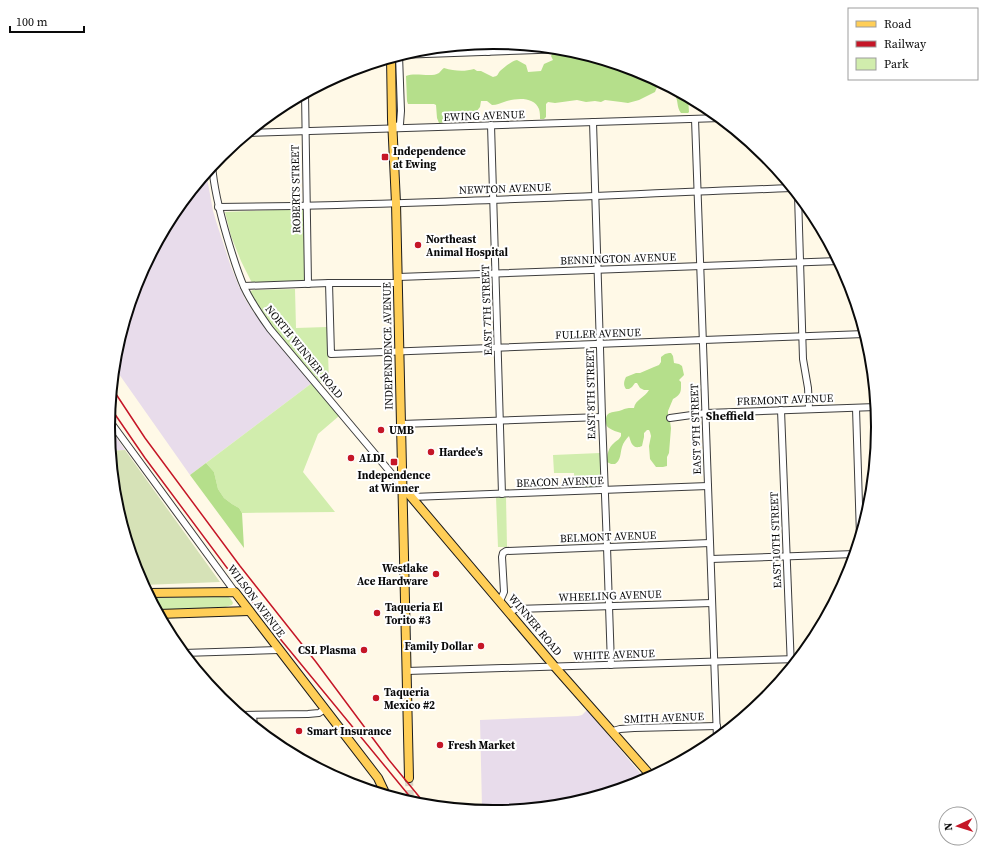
<svg xmlns="http://www.w3.org/2000/svg" width="986" height="854" font-family="'Source Serif 4',serif">
<style>
.industrial{fill:#e8dceb}
.green{fill:#d1edad}
.forest{fill:#b5df8b}
.cemetery{fill:#d6e2b7}
.lines{fill:none;stroke-linecap:round;stroke-linejoin:round}
.major-tunnel{stroke:#dad5c6;stroke-width:8;stroke-dasharray:8 4;stroke-linecap:butt}
.minor-casing{stroke:#3d3d3d;stroke-width:8}
.major-casing{stroke:#1b1b1b;stroke-width:10}
.minor{stroke:#fff;stroke-width:6}
.major{stroke:#ffce57;stroke-width:8}
.rail{stroke:#c51627;stroke-width:1.5}
.poi-dot{fill:#c51627;stroke:#fff;stroke-width:1.5}
.labels{text-anchor:middle;dominant-baseline:central;stroke-width:4;stroke-linejoin:round;paint-order:stroke}
.street-label{font-size:11px;fill:#0a0a0a;stroke:#fff}
.poi-label{font-size:11px;font-weight:bold;fill:#0a0a0a;stroke:#fff;text-anchor:start}
.neighbourhood-label{font-size:12px;font-weight:bold;fill:#0a0a0a;stroke:#fff}
.rim{fill:none;stroke:#0a0a0a;stroke-width:2}
</style>
<rect width="100%" height="100%" fill="#fff9e7"/>
<g class="industrial">
<path d="M206,172L213,211L216,221L231,267L238,284L245,299L254,313L275,341L312,383L190,475L114,367L115,352L137,279L173,213Z"/>
<path d="M108,425L125,450L110,451Z"/>
<path d="M587,710L646,780L640,783L568,805L493,812L458,809L482,807L480,720L578,716L582,715Z"/>
</g>
<g class="green">
<path d="M484,43V46L482,49L405,53L418,49Z"/>
<path d="M302,209L304,211L305,282L252,283L241,261L231,236L225,212Z"/>
<path d="M295,289L296,328L327,327L329,381L320,382L288,346L274,330L250,295L251,291L253,290Z"/>
<path d="M312,383L339,416L318,434L303,472L335,512L242,513L239,508L232,504L224,498L218,489L214,472L206,463Z"/>
<path d="M600,453L601,486L600,487L575,489L574,473H554L553,455Z"/>
<path d="M496,497H506L507,547H498Z"/>
<path d="M225,596C229,596 231,599 233,603L232,605L222,608L157,610L150,598Z"/>
</g>
<g class="forest">
<path d="M578,52L641,71L654,78L657,87L655,92L639,100L628,103L621,102L605,100L601,102L595,101L586,102L577,100L555,103L548,102L546,104V117L544,119H540C540,116 540,112 539,109C534,96 515,98 504,102C500,103 497,105 492,105L487,101H481L480,107L476,112C470,113 460,111 456,115C455,117 454,119 453,121L439,123L437,118L436,105L434,104H408L407,101L406,76C416,72 431,78 439,73C441,71 442,69 444,68C454,71 464,72 474,69L477,71H481L493,77C498,76 497,75 500,71C504,67 512,61 517,60L526,65L528,72L541,71L544,64L553,60L551,56L552,54Z"/>
<path d="M659,81L688,97L689,112L688,113H681C676,107 679,100 674,94C669,89 661,89 659,81Z"/>
<path d="M669,353H671L673,356L674,363L679,364L682,366L684,375L679,380L681,382C681,391 682,394 673,399L668,411V418L670,421L671,428L669,453L667,457V466L663,467H656L650,459L649,446L651,436L650,432L649,430H647L644,433V437L642,446C633,450 631,443 629,436C626,439 623,443 622,447C620,454 621,460 615,464H611L607,462C607,455 608,448 614,443C617,440 619,440 621,436V433C617,432 612,430 609,428C607,427 606,425 606,422C605,410 614,413 622,410C627,408 628,408 634,408C635,400 645,397 649,390H644L640,388L637,383H635L632,387L629,389H626C623,385 624,381 626,377L636,373H640L654,367L659,365L661,362V357L665,354Z"/>
<path d="M206,463L214,472L218,489L224,498L232,504L239,508L242,513L244,548L190,475Z"/>
</g>
<path class="cemetery" d="M125,450L220,582L143,585L137,574L115,502L110,451Z"/>
<g class="lines">
<path class="major-tunnel" d="M409,778L410,802"/>
<g class="minor-casing">
<g id="minor">
<path d="M488,43V52"/>
<path d="M398,55L568,49"/>
<path d="M305,93L308,284"/>
<path d="M695,119L717,739"/>
<path d="M593,122L600,348L602,417L607,547L611,665"/>
<path d="M491,125L502,494"/>
<path d="M394,128L400,124L401,111L399,55"/>
<path d="M247,133L721,118"/>
<path d="M212,165C214,190 220,213 227,237C232,254 237,271 244,287C251,302 260,315 270,329L402,486"/>
<path d="M798,195L803,359L808,388L809,409"/>
<path d="M218,207C410,205 601,195 792,188"/>
<path d="M398,277L839,261"/>
<path d="M329,283L331,354L865,334"/>
<path d="M244,286L329,283H398"/>
<path d="M856,408L860,536"/>
<path d="M781,410L791,668"/>
<path d="M670,418L706,413L876,407"/>
<path d="M109,420L235,592"/>
<path d="M401,424L602,417"/>
<path d="M412,497L708,486"/>
<path d="M711,559L855,554"/>
<path d="M500,601L504,592L502,557L503,553L506,551L710,543"/>
<path d="M509,612L516,609L712,603"/>
<path d="M183,653L278,650"/>
<path d="M407,671L798,659"/>
<path d="M240,715L308,714L319,713L325,709"/>
<path d="M253,715L254,726"/>
<path d="M613,731L620,729L634,728L717,726"/>
</g>
</g>
<g class="major-casing">
<g id="major">
<path d="M391,58L392,119L396,203L409,778"/>
<path d="M402,486L555,667L652,777"/>
<path d="M148,593L235,592L378,778L386,795"/>
<path d="M158,614L249,611"/>
</g>
</g>
<use href="#minor" class="minor"/>
<use href="#major" class="major"/>
<g class="rail">
<path d="M112,388L145,438L240,566L316,662L389,760L426,805"/>
<path d="M110,407L145,458L277,635L416,804"/>
</g>
</g>
<g class="poi-dot">
<rect x="381" y="153" width="8" height="8" rx="2"/>
<circle cx="418" cy="245" r="4"/>
<circle cx="381" cy="430" r="4"/>
<circle cx="431" cy="452" r="4"/>
<circle cx="351" cy="458" r="4"/>
<rect x="390" y="458" width="8" height="8" rx="2"/>
<circle cx="436" cy="574" r="4"/>
<circle cx="377" cy="613" r="4"/>
<circle cx="481" cy="646" r="4"/>
<circle cx="364" cy="650" r="4"/>
<circle cx="376" cy="698" r="4"/>
<circle cx="299" cy="731" r="4"/>
<circle cx="440" cy="745" r="4"/>
</g>
<g class="labels">
<g class="street-label">
<text transform="translate(484 116) rotate(-2)">EWING AVENUE</text>
<text transform="translate(296 189) rotate(-91)">ROBERTS STREET</text>
<text transform="translate(505 189) rotate(-2)">NEWTON AVENUE</text>
<text transform="translate(618 259) rotate(-2)">BENNINGTON AVENUE</text>
<text transform="translate(487 310) rotate(-92)">EAST 7TH STREET</text>
<text transform="translate(598 334) rotate(-2)">FULLER AVENUE</text>
<text transform="translate(388 346) rotate(-91)">INDEPENDENCE AVENUE</text>
<text transform="translate(304 352) rotate(51)">NORTH WINNER ROAD</text>
<text transform="translate(591 394) rotate(-91)">EAST 8TH STREET</text>
<text transform="translate(785 400) rotate(-2)">FREMONT AVENUE</text>
<text transform="translate(696 429) rotate(-92)">EAST 9TH STREET</text>
<text transform="translate(560 482) rotate(-2)">BEACON AVENUE</text>
<text transform="translate(608 537) rotate(-2)">BELMONT AVENUE</text>
<text transform="translate(776 540) rotate(-92)">EAST 10TH STREET</text>
<text transform="translate(610 596) rotate(-2)">WHEELING AVENUE</text>
<text transform="translate(256 601) rotate(53)">WILSON AVENUE</text>
<text transform="translate(535 625) rotate(50)">WINNER ROAD</text>
<text transform="translate(614 655) rotate(-2)">WHITE AVENUE</text>
<text transform="translate(664 718) rotate(-2)">SMITH AVENUE</text>
</g>
<g class="poi-label">
<text x="393" y="151">Independence<tspan x="393" dy="13">at Ewing</tspan></text>
<text x="426" y="239">Northeast<tspan x="426" dy="13">Animal Hospital</tspan></text>
<text x="389" y="430">UMB</text>
<text x="439" y="452">Hardee's</text>
<text x="359" y="458">ALDI</text>
<text x="394" y="475" text-anchor="middle">Independence<tspan x="394" dy="13">at Winner</tspan></text>
<text x="428" y="568" text-anchor="end">Westlake<tspan x="428" dy="13">Ace Hardware</tspan></text>
<text x="385" y="607">Taqueria El<tspan x="385" dy="13">Torito #3</tspan></text>
<text x="473" y="646" text-anchor="end">Family Dollar</text>
<text x="356" y="650" text-anchor="end">CSL Plasma</text>
<text x="384" y="692">Taqueria<tspan x="384" dy="13">Mexico #2</tspan></text>
<text x="307" y="731">Smart Insurance</text>
<text x="448" y="745">Fresh Market</text>
</g>
<g class="neighbourhood-label">
<text x="730" y="416">Sheffield</text>
</g>
</g>
<path d="M0 0H986V854H0ZM115 427a378 378 0 1 1 756 0a378 378 0 1 1-756 0Z" fill="#fff" fill-rule="evenodd"/>
<path class="rim" d="M115 427a378 378 0 1 1 756 0a378 378 0 1 1-756 0Z"/>
<rect x="848" y="8" width="130" height="72" fill="#ffffff" stroke="#9d9d9d"/>
<rect x="856" y="21" width="20" height="6" fill="#ffce57" stroke="#9d9d9d"/>
<text x="884" y="28" font-size="12" fill="#0a0a0a">Road</text>
<rect x="856" y="41" width="20" height="6" fill="#c51627" stroke="#9d9d9d"/>
<text x="884" y="48" font-size="12" fill="#0a0a0a">Railway</text>
<rect x="856" y="58" width="20" height="12" fill="#d1edad" stroke="#9d9d9d"/>
<text x="884" y="68" font-size="12" fill="#0a0a0a">Park</text>
<g transform="translate(958 826) rotate(266)"><circle r="19" fill="#ffffff" stroke="#9d9d9d"/>
<path d="M0-3L7 15L0 10L-7 15Z" fill="#c51627"/>
<text y="-6" font-size="11" font-weight="bold" text-anchor="middle" fill="#0a0a0a">N</text>
</g>
<path d="M10 26v6h74v-6" fill="none" stroke="#0a0a0a" stroke-width="2"/>
<text x="16" y="26" font-size="12" fill="#0a0a0a" stroke="#ffffff" stroke-width="3" paint-order="stroke">100 m</text>
</svg>
